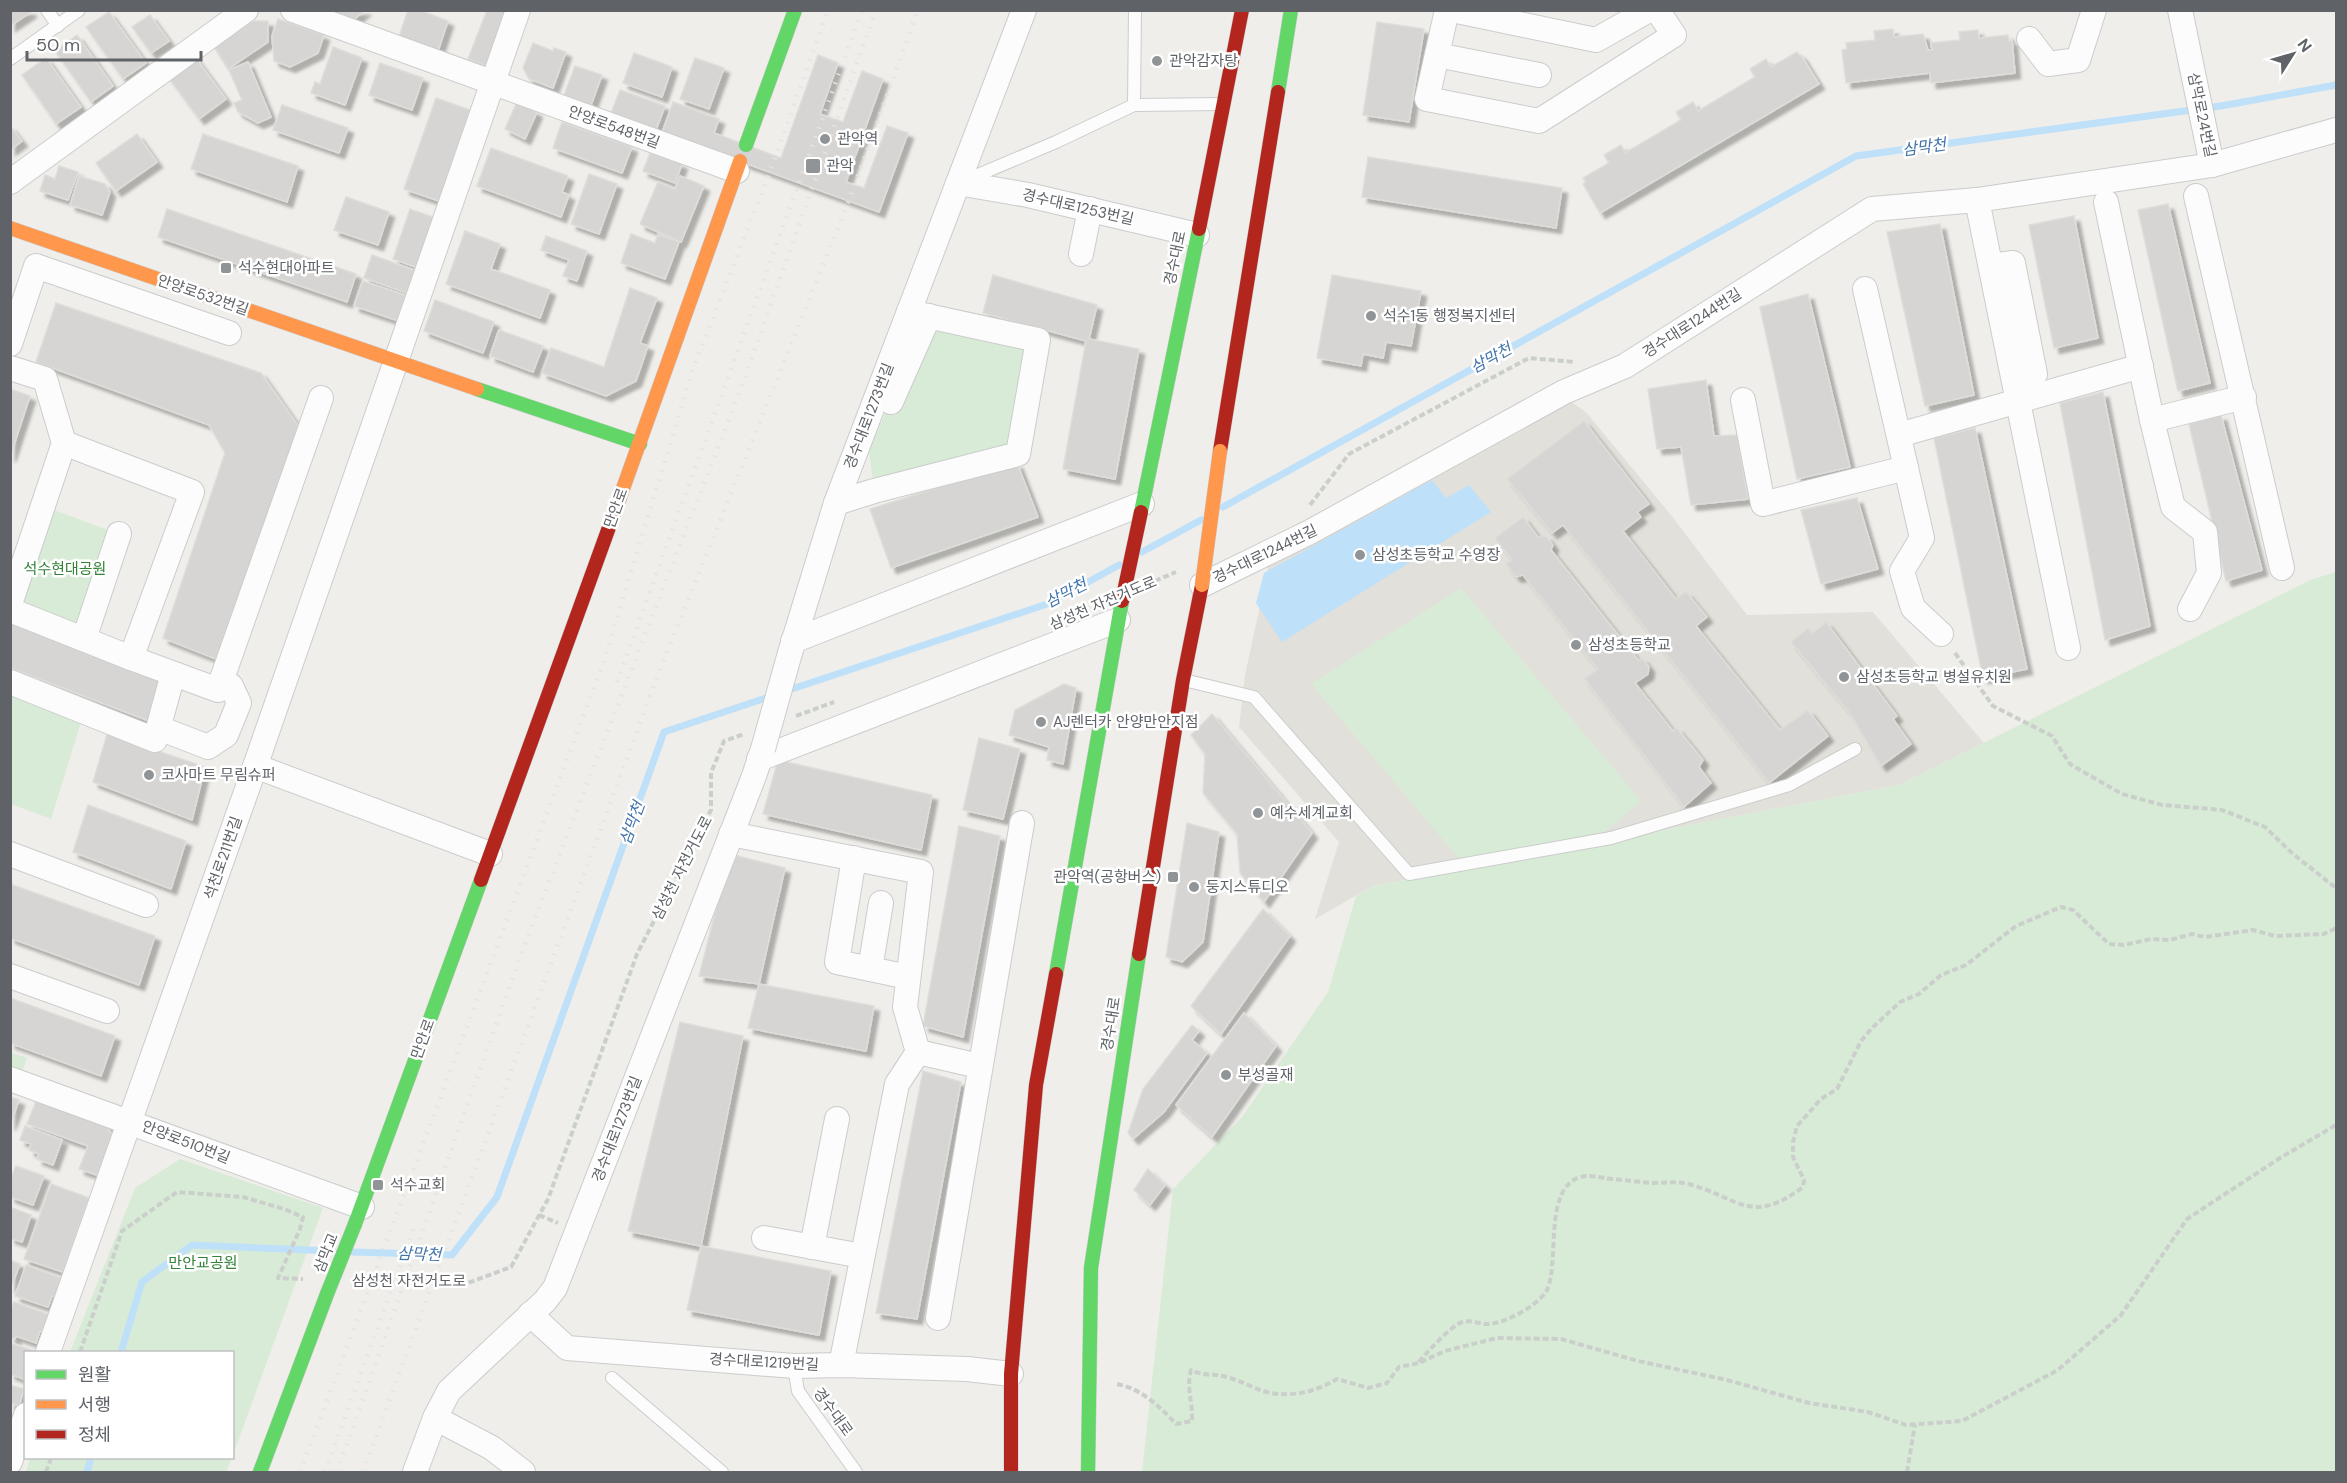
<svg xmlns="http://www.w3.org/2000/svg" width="2347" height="1483" font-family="'DM Sans','Noto Sans KR',sans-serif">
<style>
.education{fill:#e2e0da}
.green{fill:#d8ebd6}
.water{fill:#bfe0f9}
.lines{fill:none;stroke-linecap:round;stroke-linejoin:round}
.stream{stroke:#bfe0f9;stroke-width:7}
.building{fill:#d6d5d3;stroke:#deddd9;stroke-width:1.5;filter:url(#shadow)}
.lane-casing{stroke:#cbcccc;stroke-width:14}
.street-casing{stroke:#cbcccc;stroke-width:26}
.fast-casing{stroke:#cacacb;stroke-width:15}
.slow-casing{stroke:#cacacb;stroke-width:15}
.jam-casing{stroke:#cacacb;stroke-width:15}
.path{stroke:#cacfcc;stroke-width:4;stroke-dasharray:6 3;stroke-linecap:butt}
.lane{stroke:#fdfcfc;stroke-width:12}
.street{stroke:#fdfcfc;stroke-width:24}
.fast{stroke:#63d668;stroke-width:14}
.slow{stroke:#ff974d;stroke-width:14}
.jam{stroke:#b3261e;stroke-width:14}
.rail{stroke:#e4e4e4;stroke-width:4.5;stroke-dasharray:1.5 8;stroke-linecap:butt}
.street-bridge-casing{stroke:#cbcccc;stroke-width:26;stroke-linecap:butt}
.fast-bridge-casing{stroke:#cacacb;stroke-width:15;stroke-linecap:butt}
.slow-bridge-casing{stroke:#cacacb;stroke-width:15;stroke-linecap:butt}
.jam-bridge-casing{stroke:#cacacb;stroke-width:15;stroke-linecap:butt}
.street-bridge{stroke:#fdfcfc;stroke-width:24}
.fast-bridge{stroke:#63d668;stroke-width:14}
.slow-bridge{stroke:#ff974d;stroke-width:14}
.jam-bridge{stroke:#b3261e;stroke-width:14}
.poi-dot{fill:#919496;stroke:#fff;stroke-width:2}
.labels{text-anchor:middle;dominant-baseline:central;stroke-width:5;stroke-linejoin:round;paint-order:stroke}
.poi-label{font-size:15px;fill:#5f6368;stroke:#fff;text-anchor:start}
.street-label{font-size:15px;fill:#5f6368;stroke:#fff}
.park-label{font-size:15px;fill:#348238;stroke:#fff}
.water-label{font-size:16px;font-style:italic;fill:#4174aa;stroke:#fff}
</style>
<defs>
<filter id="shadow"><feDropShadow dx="5.5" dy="5.5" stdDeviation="1.5" flood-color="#0004"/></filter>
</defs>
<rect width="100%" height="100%" fill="#efeeea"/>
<path class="education" d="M1568,400L1586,412L1671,515L1747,615L1873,612L1984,743L1899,785L1373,886L1315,919L1339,842L1239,727L1245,675L1269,564Z"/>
<g class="green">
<path d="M929,316L1038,340L1018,454L874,491L869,450Z"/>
<path d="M43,506L119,534L84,639L11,604Z"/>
<path d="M2336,572V1472H1142L1173,1189L1242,1117L1328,992L1356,896L1373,886L1899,785L2310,580Z"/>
<path d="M1461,588L1641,801L1596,839L1462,862L1311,684Z"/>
<path d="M10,695L81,722L51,819L11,804Z"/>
<path d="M10,1052L27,1058L22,1072L11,1068Z"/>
<path d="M180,1159L323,1208L233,1455L232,1352H70L135,1188Z"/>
<path d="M30,1458H232L226,1472H26Z"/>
</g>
<path class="water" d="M1432,480L1446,498L1469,485L1491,512L1282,642L1256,603L1264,573Z"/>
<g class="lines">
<g class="stream">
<path d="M1223,507L1856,156L2221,106L2336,85"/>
<path d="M1142,552L1201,520"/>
<path d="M786,691L1050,603L1119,565"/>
<path d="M353,1252L452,1255L497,1197L664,732L772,696"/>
<path d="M121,1352L142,1282L192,1245L333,1251"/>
<path d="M87,1472L91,1458"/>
</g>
</g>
<g class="building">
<path d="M10,10H30L31,12L10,26Z"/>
<path d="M334,10H365L350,23L340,17Z"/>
<path d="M408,10H419L448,21L438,51L399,37Z"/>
<path d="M487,10H515L497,59L484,65L468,59Z"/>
<path d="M109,12L146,63L123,79L86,27Z"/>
<path d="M150,15L169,41L151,53L132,27Z"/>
<path d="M278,19L324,35L318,53L290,67L274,61L272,36Z"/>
<path d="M253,21H268V42L228,69L214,47Z"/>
<path d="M1377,22L1424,29L1409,122L1363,115Z"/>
<path d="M1893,29L1894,37L1923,34L1928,50H1932L1931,43L1960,40L1959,32L1978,30L1979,38L2008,35L2009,41L2012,40L2015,73L1931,83L1930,73L1846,83L1842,50L1847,49L1846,43L1875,40L1874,31Z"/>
<path d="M77,35L113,86L91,102L55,51Z"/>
<path d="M533,43L553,51L554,48L566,52L553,88L529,79L523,68Z"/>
<path d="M333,47L362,58L345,105L311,93L315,82L320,84Z"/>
<path d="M1797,52L1800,56L1801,55L1819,84L1600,213L1583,184L1586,182L1583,178L1609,163L1604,155L1621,145L1625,153L1681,120L1676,112L1693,102L1698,111L1755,77L1750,69L1766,59L1771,67Z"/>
<path d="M634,53L672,67L662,97L623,83Z"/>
<path d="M818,55L838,63L820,114L843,122L862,71L883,79L846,182L864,188L887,126L908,133L879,212L662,133L673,102L719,119L714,133L781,158Z"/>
<path d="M195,57L226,99L199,119L168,77Z"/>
<path d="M46,58L81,107L56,124L22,75Z"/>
<path d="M695,58L724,68L709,109L680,99Z"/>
<path d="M248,62L271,117L258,123L238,112L234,103L242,100L229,70Z"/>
<path d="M380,63L423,78L412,110L369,95Z"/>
<path d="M575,66L602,75L590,108L563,98Z"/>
<path d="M620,90L665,106L656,130L611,113Z"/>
<path d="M436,98L470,110L439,201L404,189Z"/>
<path d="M517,102L537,112L525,139L505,129Z"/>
<path d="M282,105L348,128L339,153L273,130Z"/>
<path d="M562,122L632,147L622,173L553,148Z"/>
<path d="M10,126L22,141L10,150Z"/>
<path d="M137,134L157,162L116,191L96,163Z"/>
<path d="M203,134L298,166L287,202L191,169Z"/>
<path d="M491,148L568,176L562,192L569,195L561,217L477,186Z"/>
<path d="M650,153L682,164L675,183L643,171Z"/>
<path d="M1368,157L1562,188L1556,228L1362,197Z"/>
<path d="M59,166L78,172L68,200L40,191L45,175L55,179Z"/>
<path d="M589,174L617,184L599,234L571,224Z"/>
<path d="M79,176L105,184L110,192L102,215L70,205Z"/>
<path d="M680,176L704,186L681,242L640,224L658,182L675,189Z"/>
<path d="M346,197L389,212L378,245L334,230Z"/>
<path d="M2168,204L2210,383L2178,391L2138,210Z"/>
<path d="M167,209L356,274L347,302L158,237Z"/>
<path d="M410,209L438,219L421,269L393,259Z"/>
<path d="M2074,216L2098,338L2054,348L2029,225Z"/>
<path d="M1940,224L1974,395L1925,406L1887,232Z"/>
<path d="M465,231L500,244L491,269L550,290L540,318L446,284Z"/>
<path d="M631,234L655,243L658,234L679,242L665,279L621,263Z"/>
<path d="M546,236L587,251L577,281L563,276L569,260L541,250Z"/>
<path d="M372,255L417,271L410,294L364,278Z"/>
<path d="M993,275L1097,305L1089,339L1139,349L1115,479L1063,469L1086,341L983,313Z"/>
<path d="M1332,275L1421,291L1411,346L1386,342L1383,358L1363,354L1361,366L1317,358Z"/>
<path d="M363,281L408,296L399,321L354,306Z"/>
<path d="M630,288L657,298L640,343L648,346L636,381L606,396L542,373L551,348L604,367Z"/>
<path d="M1808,294L1850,467L1797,479L1760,307Z"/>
<path d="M435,300L494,322L483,353L424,331Z"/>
<path d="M56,303L261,373L299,427L216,659L163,638L225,453L209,425L36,362Z"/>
<path d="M499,330L543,346L533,372L490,356Z"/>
<path d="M1706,380L1714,436L1737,435L1748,499L1691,505L1681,447L1657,449L1648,389Z"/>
<path d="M10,389L30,396L10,457Z"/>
<path d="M2103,392L2150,626L2105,640L2060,403Z"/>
<path d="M2221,415L2262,570L2226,581L2189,424Z"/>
<path d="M1584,421L1649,504L1637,512L1641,517L1623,531L1676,599L1686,592L1707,617L1696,626L1780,730L1808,710L1828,736L1769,783L1563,525L1552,533L1507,479Z"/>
<path d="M1975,428L2027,669L1983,678L1934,438Z"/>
<path d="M1017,463L1038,517L891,568L870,509Z"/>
<path d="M1857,498L1878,569L1821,584L1801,510Z"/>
<path d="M1523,517L1538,537L1546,536L1553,545L1551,550L1639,661L1642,658L1649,667L1648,674L1635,683L1673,731L1677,728L1703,760L1699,767L1711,783L1684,807L1584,678L1598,669L1523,575L1516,577L1506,564L1512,560L1495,538Z"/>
<path d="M1826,622L1897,716L1893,719L1911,744L1881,766L1849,712L1791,642L1808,628L1813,633Z"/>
<path d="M10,623L160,680L149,721L10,668Z"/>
<path d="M1064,684L1076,688L1063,764L1047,760L1049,747L1009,735L1015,710Z"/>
<path d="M1212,714L1312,833L1264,902L1240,873L1237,834L1203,793L1205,754L1191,735Z"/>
<path d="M107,734L205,767L192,820L93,782Z"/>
<path d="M979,738L1020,749L1003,819L963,810Z"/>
<path d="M778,760L932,795L921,850L763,814Z"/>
<path d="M88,805L186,841L171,889L73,852Z"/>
<path d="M1187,823L1219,832L1203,942L1182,962L1166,957Z"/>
<path d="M959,826L1000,836L963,1037L923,1026Z"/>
<path d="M730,854L785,868L759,984L699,976Z"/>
<path d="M10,884L155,936L139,985L10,938Z"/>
<path d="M1263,909L1290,936L1221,1034L1191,1006Z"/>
<path d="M759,984L874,1006L866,1051L748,1028Z"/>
<path d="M10,998L115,1036L101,1076L10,1043Z"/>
<path d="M1244,1013L1276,1046L1212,1137L1176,1105Z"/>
<path d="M680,1022L743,1036L701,1246L628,1231Z"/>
<path d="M1192,1025L1199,1031L1192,1040L1207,1053L1164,1112L1133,1139L1128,1133L1143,1089Z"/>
<path d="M923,1071L961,1082L917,1319L876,1313Z"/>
<path d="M10,1097L19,1100L10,1125Z"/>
<path d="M37,1099L105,1123L113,1137L100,1176L79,1169L88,1146L27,1124Z"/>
<path d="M25,1126L62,1140L53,1165L37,1159L39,1154L29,1150L31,1144L20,1140Z"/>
<path d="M16,1166L44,1176L33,1205L10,1197V1180Z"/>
<path d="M1148,1169L1165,1185L1150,1205L1134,1190Z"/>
<path d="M51,1184L89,1198L63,1272L24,1259Z"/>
<path d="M10,1207L31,1215L22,1242L10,1238Z"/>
<path d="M701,1246L831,1271L819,1335L687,1310Z"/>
<path d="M10,1260L20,1264L11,1287H10Z"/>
<path d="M26,1265L64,1279L57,1297L52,1296L48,1307L15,1296Z"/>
<path d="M14,1302L50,1315L44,1333L40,1331L36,1343L16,1336L15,1339L10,1337V1311Z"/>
<path d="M10,1343L37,1352H26V1380L10,1374Z"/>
<path d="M10,1385L24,1389L19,1406L12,1403L10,1407Z"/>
</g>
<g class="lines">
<g class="lane-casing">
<g id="lane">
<path d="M47,10L58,26"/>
<path d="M10,59L79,10"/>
<path d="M1134,105L1135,10"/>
<path d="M966,180L1056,142L1134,105L1223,104"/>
<path d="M1184,680L1254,697L1409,874L1611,838L1789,785L1855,749"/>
<path d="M794,1366L798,1391L856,1472"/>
<path d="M612,1378L722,1472"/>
</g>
</g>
<g class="street-casing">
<g id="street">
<path d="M293,10L737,171"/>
<path d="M1447,10L1427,99L1539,121L1674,35L1657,10"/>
<path d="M1452,10L1596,40L1649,10"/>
<path d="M2180,10L2212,165"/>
<path d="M2029,39L2048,64L2078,60L2094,10"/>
<path d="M1437,55L1539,75"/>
<path d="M10,182L246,10"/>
<path d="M958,183L1028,195L1197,235"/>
<path d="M2196,196L2282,568"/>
<path d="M1977,200L2068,648"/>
<path d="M2106,202L2152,420L2173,507L2205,532L2209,573L2190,609"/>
<path d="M1081,254L1090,209"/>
<path d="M1991,266L2013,263L2035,374L2014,378"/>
<path d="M10,344L36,266L229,333"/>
<path d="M10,368L45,379L64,443L10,604"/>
<path d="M1743,400L1763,504L1906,468L1865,289"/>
<path d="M891,402L929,316"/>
<path d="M2152,420L2244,397"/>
<path d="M1899,435L2141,366"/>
<path d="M64,443L192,492L131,658"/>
<path d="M1906,468L1922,538L1902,571L1913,608L1941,634"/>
<path d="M836,503L874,491L1018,454L1038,340L909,312"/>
<path d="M1202,585L1310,532L1564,392L1625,366L1872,209L1977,200L2212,165L2336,130"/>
<path d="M10,610L131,658L218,690L321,398"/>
<path d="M84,639L119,534"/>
<path d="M793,641L1142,504"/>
<path d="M790,653L836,503L1024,10"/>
<path d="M10,682L155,740L173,674"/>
<path d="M159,728L208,747L226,735L239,703L231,686"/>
<path d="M759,759L1118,620"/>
<path d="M255,766L490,854"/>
<path d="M731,834L921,872L905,1007L918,1052L897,1084L841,1365"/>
<path d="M10,854L146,905"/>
<path d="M854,858L837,962L908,977"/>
<path d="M870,969L881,903"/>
<path d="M10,976L107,1011"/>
<path d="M918,1052L979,1066"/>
<path d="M10,1079L362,1207"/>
<path d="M764,1238L862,1256"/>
<path d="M812,1247L837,1119"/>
<path d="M530,1314L567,1348L794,1366L841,1365L967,1369L1011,1374"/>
<path d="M938,1318L1022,823"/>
<path d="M48,1352L251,778L518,10"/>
<path d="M435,1418L492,1448L523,1472"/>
<path d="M10,1462L26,1415"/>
<path d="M415,1472L435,1418L449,1391L545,1301L555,1288L754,776L763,749"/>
</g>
</g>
<g class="fast-casing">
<g id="fast">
<path d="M1278,92L1291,10"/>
<path d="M746,145L795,10"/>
<path d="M477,389L640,444"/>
<path d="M1141,512L1199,229"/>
<path d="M1056,974L1122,601"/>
<path d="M355,1224L481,880"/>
<path d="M260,1472L327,1294"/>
<path d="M1088,1472L1091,1268L1139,954"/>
</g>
</g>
<g class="slow-casing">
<g id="slow">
<path d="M10,228L477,389"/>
<path d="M620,497L740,161"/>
</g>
</g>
<g class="jam-casing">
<g id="jam">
<path d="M1199,229L1242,10"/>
<path d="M1220,451L1278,92"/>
<path d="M481,880L620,497"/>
<path d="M1139,954L1183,680L1202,585"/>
<path d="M1011,1472V1374L1036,1085L1056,974"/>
</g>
</g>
<g class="path">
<path d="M1310,505L1349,454L1529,358L1574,362"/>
<path d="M1155,581L1176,572"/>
<path d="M1955,653L1993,706L2052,736L2070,764L2122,794L2162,805L2222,810L2265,827L2293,854L2336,888"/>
<path d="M796,716L834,702"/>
<path d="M539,1215L558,1223"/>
<path d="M361,1281L465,1284L511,1267L548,1199L637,954L711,810V773L724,741L744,734"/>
<path d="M80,1352L122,1231L177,1192L243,1197L284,1209L303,1217L300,1229L278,1278L303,1279"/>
<path d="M1419,1362C1427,1352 1451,1326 1462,1322C1471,1319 1481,1325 1489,1324C1506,1323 1539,1305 1547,1290C1560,1261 1543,1189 1580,1177C1592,1174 1600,1178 1612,1179C1625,1180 1639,1182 1652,1183C1665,1183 1676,1181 1689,1184C1739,1198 1751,1226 1803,1187L1804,1180L1793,1157V1142L1797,1126L1821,1099L1837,1089L1861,1041L1872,1028L1900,1002L1919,994L1941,975L1966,965L2016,926L2061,907L2073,910L2109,944L2124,945L2151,939L2170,940L2192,934L2205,937L2253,930L2275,936L2324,934L2336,928"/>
<path d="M1117,1384C1142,1389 1159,1406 1176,1424L1192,1421C1193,1403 1186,1388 1191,1370C1205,1377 1213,1373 1227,1377C1242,1381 1256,1390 1271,1393C1295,1397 1317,1391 1337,1379L1368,1388L1387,1383L1399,1367L1419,1363L1445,1351L1497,1338L1561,1339L1638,1361L1727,1380L1809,1403L1868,1412L1906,1425L1962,1421L2058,1370L2121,1315L2187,1219L2280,1158L2336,1125"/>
<path d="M46,1472L51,1458"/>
<path d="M1907,1472L1915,1424"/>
</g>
<use href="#lane" class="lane"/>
<use href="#street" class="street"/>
<use href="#fast" class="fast"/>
<use href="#slow" class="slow"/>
<use href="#jam" class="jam"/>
<g class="rail">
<path d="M617,682L862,10"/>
<path d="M300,1472L603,664L692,372L771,169L828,10"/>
<path d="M325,1472L414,1227"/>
<path d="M337,1472L523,949L739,393L876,10"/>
<path d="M363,1472L654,685L850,198L918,10"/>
</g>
<g class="street-bridge-casing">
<path id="street-bridge" d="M763,749L790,653"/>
</g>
<g class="fast-bridge-casing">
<path id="fast-bridge" d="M327,1294L355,1224"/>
</g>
<g class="slow-bridge-casing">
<path id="slow-bridge" d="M1202,585L1220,451"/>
</g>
<g class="jam-bridge-casing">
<path id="jam-bridge" d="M1122,601L1141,512"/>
</g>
<use href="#street-bridge" class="street-bridge"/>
<use href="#fast-bridge" class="fast-bridge"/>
<use href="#slow-bridge" class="slow-bridge"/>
<use href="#jam-bridge" class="jam-bridge"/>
</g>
<g class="poi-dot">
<circle cx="1157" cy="61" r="6"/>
<circle cx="825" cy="139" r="6"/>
<rect x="805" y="158" width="16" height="16" rx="3"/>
<rect x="220" y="262" width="12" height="12" rx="3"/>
<circle cx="1371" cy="316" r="6"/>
<circle cx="1360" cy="555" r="6"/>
<circle cx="1576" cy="645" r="6"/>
<circle cx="1844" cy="677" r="6"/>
<circle cx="1041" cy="722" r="6"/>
<circle cx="149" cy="775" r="6"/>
<circle cx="1258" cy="813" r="6"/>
<rect x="1167" y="871" width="12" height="12" rx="3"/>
<circle cx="1194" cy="887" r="6"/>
<circle cx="1226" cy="1075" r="6"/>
<rect x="372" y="1179" width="12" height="12" rx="3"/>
</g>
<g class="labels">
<g class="poi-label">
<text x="1169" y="61">관악감자탕</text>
<text x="837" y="139">관악역</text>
<text x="826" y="166">관악</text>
<text x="238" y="268">석수현대아파트</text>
<text x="1383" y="316">석수1동 행정복지센터</text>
<text x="1372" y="555">삼성초등학교 수영장</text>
<text x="1588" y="645">삼성초등학교</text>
<text x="1856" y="677">삼성초등학교 병설유치원</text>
<text x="1053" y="722">AJ렌터카 안양만안지점</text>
<text x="161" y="775">코사마트 무림슈퍼</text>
<text x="1270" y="813">예수세계교회</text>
<text x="1161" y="877" text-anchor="end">관악역(공항버스)</text>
<text x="1206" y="887">둥지스튜디오</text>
<text x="1238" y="1075">부성골재</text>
<text x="390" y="1185">석수교회</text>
</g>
<g class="street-label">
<text transform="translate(2202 115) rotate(78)">삼막로24번길</text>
<text transform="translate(614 127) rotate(20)">안양로548번길</text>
<text transform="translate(1078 207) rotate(13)">경수대로1253번길</text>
<text transform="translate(1175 258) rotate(-78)">경수대로</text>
<text transform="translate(203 295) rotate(19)">안양로532번길</text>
<text transform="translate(1692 323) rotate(-33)">경수대로1244번길</text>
<text transform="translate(869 416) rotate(-69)">경수대로1273번길</text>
<text transform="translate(616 508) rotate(-70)">만안로</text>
<text transform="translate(1265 554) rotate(-26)">경수대로1244번길</text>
<text transform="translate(1103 603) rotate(-23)">삼성천 자전거도로</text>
<text transform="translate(223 858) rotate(-71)">석천로211번길</text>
<text transform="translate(682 868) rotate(-63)">삼성천 자전거도로</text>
<text transform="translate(1111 1024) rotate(-81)">경수대로</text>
<text transform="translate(423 1039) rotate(-70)">만안로</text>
<text transform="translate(617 1129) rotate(-69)">경수대로1273번길</text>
<text transform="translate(186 1142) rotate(21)">안양로510번길</text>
<text transform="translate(326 1253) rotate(-68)">삼막교</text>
<text x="409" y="1281">삼성천 자전거도로</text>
<text transform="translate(764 1362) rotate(3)">경수대로1219번길</text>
<text transform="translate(833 1412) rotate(54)">경수대로</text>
</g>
<g class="park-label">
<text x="65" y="569">석수현대공원</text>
<text x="203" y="1263">만안교공원</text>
</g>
<g class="water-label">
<text transform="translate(1924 147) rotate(-8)">삼막천</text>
<text transform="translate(1491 358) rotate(-29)">삼막천</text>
<text transform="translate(1066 593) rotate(-27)">삼막천</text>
<text transform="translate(632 823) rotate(-70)">삼막천</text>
<text transform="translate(419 1254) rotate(2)">삼막천</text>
</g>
</g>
<rect width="2347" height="1483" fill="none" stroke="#5f6368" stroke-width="24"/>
<rect x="24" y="1351" width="210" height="108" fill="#ffffff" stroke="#bfc1c3" stroke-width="1.5"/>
<rect x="36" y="1370" width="30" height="9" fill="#63d668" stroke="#bfc1c3" stroke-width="1.5"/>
<text x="78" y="1381" font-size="18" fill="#5f6368">원활</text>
<rect x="36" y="1400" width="30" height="9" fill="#ff974d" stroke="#bfc1c3" stroke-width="1.5"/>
<text x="78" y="1411" font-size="18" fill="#5f6368">서행</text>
<rect x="36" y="1430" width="30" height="9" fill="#b3261e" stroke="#bfc1c3" stroke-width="1.5"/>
<text x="78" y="1441" font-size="18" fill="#5f6368">정체</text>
<g transform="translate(2293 54) rotate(53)" stroke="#ffffff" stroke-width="4.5" paint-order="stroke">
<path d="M0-4.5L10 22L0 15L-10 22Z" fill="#5f6368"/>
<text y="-9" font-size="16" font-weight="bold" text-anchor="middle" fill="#5f6368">N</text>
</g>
<path d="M27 51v9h174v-9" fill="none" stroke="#5f6368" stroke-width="3"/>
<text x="36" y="51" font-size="18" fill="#5f6368" stroke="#ffffff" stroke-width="4.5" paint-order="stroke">50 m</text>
</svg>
